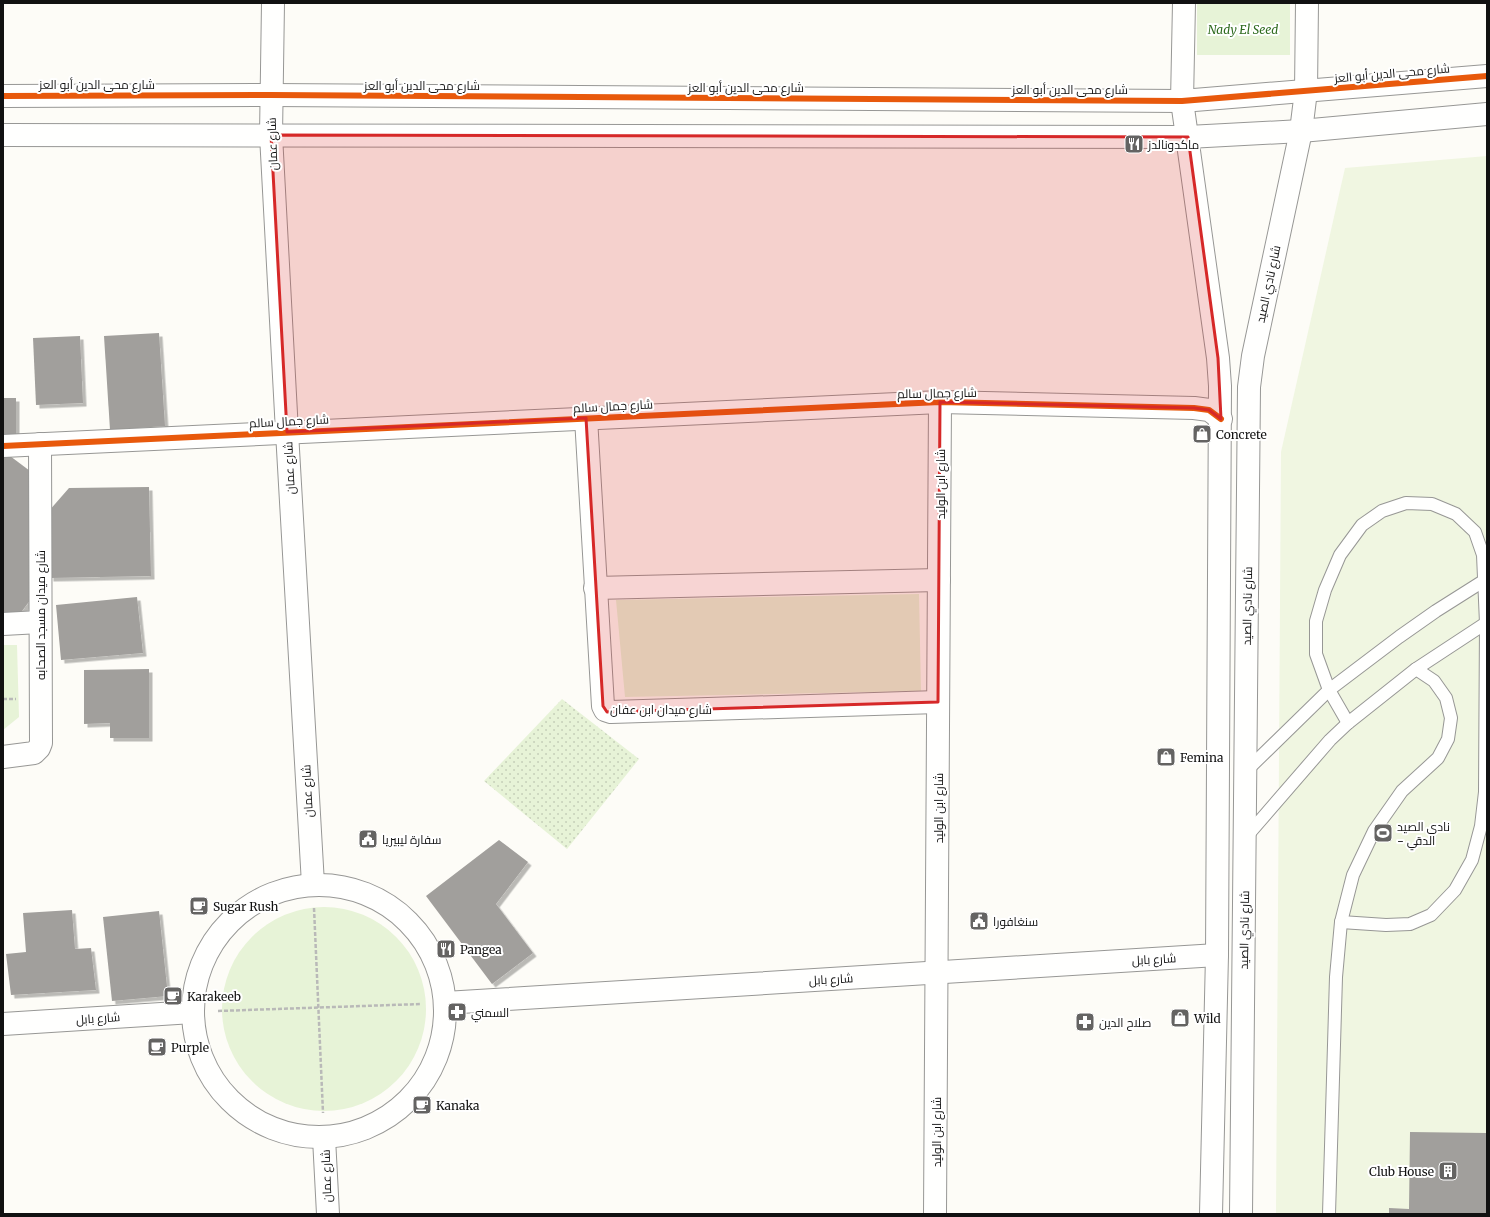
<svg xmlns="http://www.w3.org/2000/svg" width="1490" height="1217" font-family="Merriweather,Cairo,serif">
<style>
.grass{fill:#e7f3d7}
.garden{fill:url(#garden-dots)}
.pitch{fill:#f0f6e1}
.building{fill:#a19f9c;filter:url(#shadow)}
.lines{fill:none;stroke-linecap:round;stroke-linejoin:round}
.service-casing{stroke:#979795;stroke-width:14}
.minor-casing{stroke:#979795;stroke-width:24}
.path{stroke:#b9b9b8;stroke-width:2.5;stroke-dasharray:4 2;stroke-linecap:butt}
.service{stroke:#fffffe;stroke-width:12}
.minor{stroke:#fffffe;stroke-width:22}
.cycleway-casing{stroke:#fff;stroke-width:8}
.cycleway{stroke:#e8590c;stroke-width:6}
.marked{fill:#d62828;fill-opacity:0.2;stroke:#d62828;stroke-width:3;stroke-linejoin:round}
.labels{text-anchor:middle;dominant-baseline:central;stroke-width:4;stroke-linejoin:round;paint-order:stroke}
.park-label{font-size:12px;font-style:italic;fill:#2f6b1f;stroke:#fff}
.street-label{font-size:12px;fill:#111;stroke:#fff}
.poi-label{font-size:12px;fill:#111;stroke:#fff;text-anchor:start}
</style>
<defs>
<pattern id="garden-dots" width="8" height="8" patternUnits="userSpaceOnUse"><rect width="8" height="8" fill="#e7f3d7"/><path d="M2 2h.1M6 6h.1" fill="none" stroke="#c5cfb8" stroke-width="1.8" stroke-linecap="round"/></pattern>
<filter id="shadow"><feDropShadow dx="3.5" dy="3.5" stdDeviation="0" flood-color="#0004"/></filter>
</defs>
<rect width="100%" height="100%" fill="#fdfcf7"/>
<g class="grass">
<rect x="1197" y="3" width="93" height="52"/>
<path d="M919,594L921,691L625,697L616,600Z"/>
<path d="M3,645H17L19,717L3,730Z"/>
<circle cx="324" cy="1009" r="102"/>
</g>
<path class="garden" d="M562,699L639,759L567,849L484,781Z"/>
<path class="pitch" d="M1487,156V1214H1276L1281,452L1345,168Z"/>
<g class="building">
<path d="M159,333L165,426L110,430L104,336Z"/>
<path d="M80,336L83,403L36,405L33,338Z"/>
<rect x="3" y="398" width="13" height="46"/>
<path d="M10,456L30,471L34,595L19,615L3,617V457Z"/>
<path d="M149,487L151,576L50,578L48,512L69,488Z"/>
<path d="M137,597L143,653L61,660L56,605Z"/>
<path d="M149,669V738H110V723L84,724V670Z"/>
<path d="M499,840L528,862L496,904L533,953L492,984L426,896Z"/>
<path d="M72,910L75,949L91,948L96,990L11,995L6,954L26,952L23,913Z"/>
<path d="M159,911L168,996L112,1001L103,917Z"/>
<path d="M1410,1132L1487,1133V1214H1389V1208L1409,1209Z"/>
</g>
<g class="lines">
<g class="service-casing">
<g id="service">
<path d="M1245,772L1329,690L1399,637L1436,611L1485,580"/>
<path d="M1246,837L1330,740L1348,723L1416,669L1486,623"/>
<path d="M1341,922L1386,925L1410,924L1431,915L1455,890L1472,860L1481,826L1485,792L1486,623L1483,555L1475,532L1456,514L1432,504L1406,503L1382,511L1362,525L1340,555L1325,590L1316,621V654L1329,690L1348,723"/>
<path d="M1329,1214L1336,977L1341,922L1353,875L1374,831L1402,791L1438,758L1448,739L1451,718L1446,698L1434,681L1416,669"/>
</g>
</g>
<g class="minor-casing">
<g id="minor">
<path d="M273,3L271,135L287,432L313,884"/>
<path d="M1184,3L1182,101L1218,358L1220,386L1217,955L1211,1214"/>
<path d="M3,96L271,95L1182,101L1487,76"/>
<path d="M3,135L1188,137L1301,131L1487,114"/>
<path d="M586,418L603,706L605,710L611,712L938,702"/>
<path d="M3,446L940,402L1194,408L1209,410L1221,419"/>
<path d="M595,588L939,580"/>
<path d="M3,624L40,622"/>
<path d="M3,757L34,753L39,748L41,743L40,444"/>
<circle cx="319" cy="1011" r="126"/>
<path d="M445,1003L1217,955"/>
<path d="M3,1024L193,1012"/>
<path d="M324,1138L328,1214"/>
<path d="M935,1214L940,402"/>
<path d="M1241,1214L1249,387L1253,356L1301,131L1306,91L1307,3"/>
</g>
</g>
<g class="path">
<path d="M3,699H16"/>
<path d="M314,908L323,1113"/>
<path d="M218,1011L421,1004"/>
</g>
<use href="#service" class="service"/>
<use href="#minor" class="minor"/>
<g class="cycleway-casing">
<g id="cycleway">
<path d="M3,96L271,95L1182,101L1487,76"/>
<path d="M3,446L940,402L1194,408L1209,410L1221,419"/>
</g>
</g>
<use href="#cycleway" class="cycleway"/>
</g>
<path class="marked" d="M271,135L1188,137L1218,358L1221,419L1209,410L1194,408L940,402L938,702L607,712L603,706L586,418L287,432Z"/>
<defs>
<g id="restaurant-square" transform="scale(1)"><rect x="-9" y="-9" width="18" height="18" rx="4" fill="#646362" stroke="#fff"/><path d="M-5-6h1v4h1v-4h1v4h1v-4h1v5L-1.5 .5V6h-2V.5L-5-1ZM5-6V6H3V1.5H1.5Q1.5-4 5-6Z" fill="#fff"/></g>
<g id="shop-square" transform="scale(1)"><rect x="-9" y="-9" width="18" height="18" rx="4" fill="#646362" stroke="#fff"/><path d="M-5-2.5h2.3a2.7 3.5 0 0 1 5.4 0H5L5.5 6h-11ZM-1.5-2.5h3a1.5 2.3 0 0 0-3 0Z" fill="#fff"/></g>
<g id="stadium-square" transform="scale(1)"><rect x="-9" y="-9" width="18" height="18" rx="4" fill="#646362" stroke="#fff"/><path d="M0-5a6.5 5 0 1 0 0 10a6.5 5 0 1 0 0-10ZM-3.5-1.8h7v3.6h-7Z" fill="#fff"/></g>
<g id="civic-square" transform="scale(1)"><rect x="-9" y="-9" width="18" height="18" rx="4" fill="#646362" stroke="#fff"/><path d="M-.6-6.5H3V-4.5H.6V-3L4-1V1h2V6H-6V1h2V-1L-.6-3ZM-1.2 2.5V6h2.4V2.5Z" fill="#fff"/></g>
<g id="cafe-square" transform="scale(1)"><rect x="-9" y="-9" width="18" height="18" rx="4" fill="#646362" stroke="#fff"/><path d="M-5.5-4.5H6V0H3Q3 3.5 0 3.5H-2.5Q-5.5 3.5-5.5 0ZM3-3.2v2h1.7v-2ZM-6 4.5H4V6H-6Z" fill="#fff"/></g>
<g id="pharmacy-square" transform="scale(1)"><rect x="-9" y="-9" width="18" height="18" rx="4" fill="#646362" stroke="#fff"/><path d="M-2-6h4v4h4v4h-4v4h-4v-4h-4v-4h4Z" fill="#fff"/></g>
<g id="building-square" transform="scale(1)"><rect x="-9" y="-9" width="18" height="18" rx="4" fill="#646362" stroke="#fff"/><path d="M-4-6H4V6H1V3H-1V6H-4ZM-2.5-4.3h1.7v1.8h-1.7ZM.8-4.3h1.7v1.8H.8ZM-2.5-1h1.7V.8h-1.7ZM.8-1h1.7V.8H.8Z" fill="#fff"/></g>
</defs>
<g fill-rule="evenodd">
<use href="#restaurant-square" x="1134" y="144"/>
<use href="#shop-square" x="1202" y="434"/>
<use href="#shop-square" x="1166" y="757"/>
<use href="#stadium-square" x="1383" y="833"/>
<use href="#civic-square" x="368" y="839"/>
<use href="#cafe-square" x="199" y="906"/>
<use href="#civic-square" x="979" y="921"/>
<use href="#restaurant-square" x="446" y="949"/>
<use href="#cafe-square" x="173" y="996"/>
<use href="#pharmacy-square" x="457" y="1012"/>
<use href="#shop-square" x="1180" y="1018"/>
<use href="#pharmacy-square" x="1085" y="1022"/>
<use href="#cafe-square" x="157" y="1047"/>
<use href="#cafe-square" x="422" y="1105"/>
<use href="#building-square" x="1448" y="1171"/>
</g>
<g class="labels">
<g class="park-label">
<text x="1243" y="29">Nady El Seed</text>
</g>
<g class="street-label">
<text transform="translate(1392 73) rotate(-5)">شارع محى الدين أبو العز</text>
<text x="97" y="84">شارع محى الدين أبو العز</text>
<text x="422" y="85">شارع محى الدين أبو العز</text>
<text x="746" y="87">شارع محى الدين أبو العز</text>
<text x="1070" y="89">شارع محى الدين أبو العز</text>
<text transform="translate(272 144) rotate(-92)">شارع عمان</text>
<text transform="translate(1268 284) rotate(-78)">شارع نادي الصيد</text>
<text transform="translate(937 393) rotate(-1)">شارع جمال سالم</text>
<text transform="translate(613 406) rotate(-3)">شارع جمال سالم</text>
<text transform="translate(289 421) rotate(-3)">شارع جمال سالم</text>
<text transform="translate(289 468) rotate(-93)">شارع عمان</text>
<text transform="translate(940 484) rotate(-90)">شارع ابن الوليد</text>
<text transform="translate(1247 606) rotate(-89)">شارع نادي الصيد</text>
<text transform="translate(40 615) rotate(-90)">شارع ميدان مسجد الصحابه</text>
<text x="661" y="709">شارع ميدان ابن عفان</text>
<text transform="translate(307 791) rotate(-93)">شارع عمان</text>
<text transform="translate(938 808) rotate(-90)">شارع ابن الوليد</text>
<text transform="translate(1244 930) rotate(-89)">شارع نادي الصيد</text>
<text transform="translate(1154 959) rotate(-3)">شارع بابل</text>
<text transform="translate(831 979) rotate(-3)">شارع بابل</text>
<text transform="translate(98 1018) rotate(-4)">شارع بابل</text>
<text transform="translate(936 1132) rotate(-90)">شارع ابن الوليد</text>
<text transform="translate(326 1176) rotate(-92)">شارع عمان</text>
</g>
<g class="poi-label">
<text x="1148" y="144">ماكدونالدز</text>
<text x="1216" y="434">Concrete</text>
<text x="1180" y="757">Femina</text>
<text x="1397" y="826">نادي الصيد<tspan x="1397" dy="14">- الدقي</tspan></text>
<text x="382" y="839">سفارة ليبيريا</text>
<text x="213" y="906">Sugar Rush</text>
<text x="993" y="921">سنغافورا</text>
<text x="460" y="949">Pangea</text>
<text x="187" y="996">Karakeeb</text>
<text x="471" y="1012">السمني</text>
<text x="1194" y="1018">Wild</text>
<text x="1099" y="1022">صلاح الدين</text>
<text x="171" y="1047">Purple</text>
<text x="436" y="1105">Kanaka</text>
<text x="1434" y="1171" text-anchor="end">Club House</text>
</g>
</g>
<rect width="1490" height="1217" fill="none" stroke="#111111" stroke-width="8"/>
</svg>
